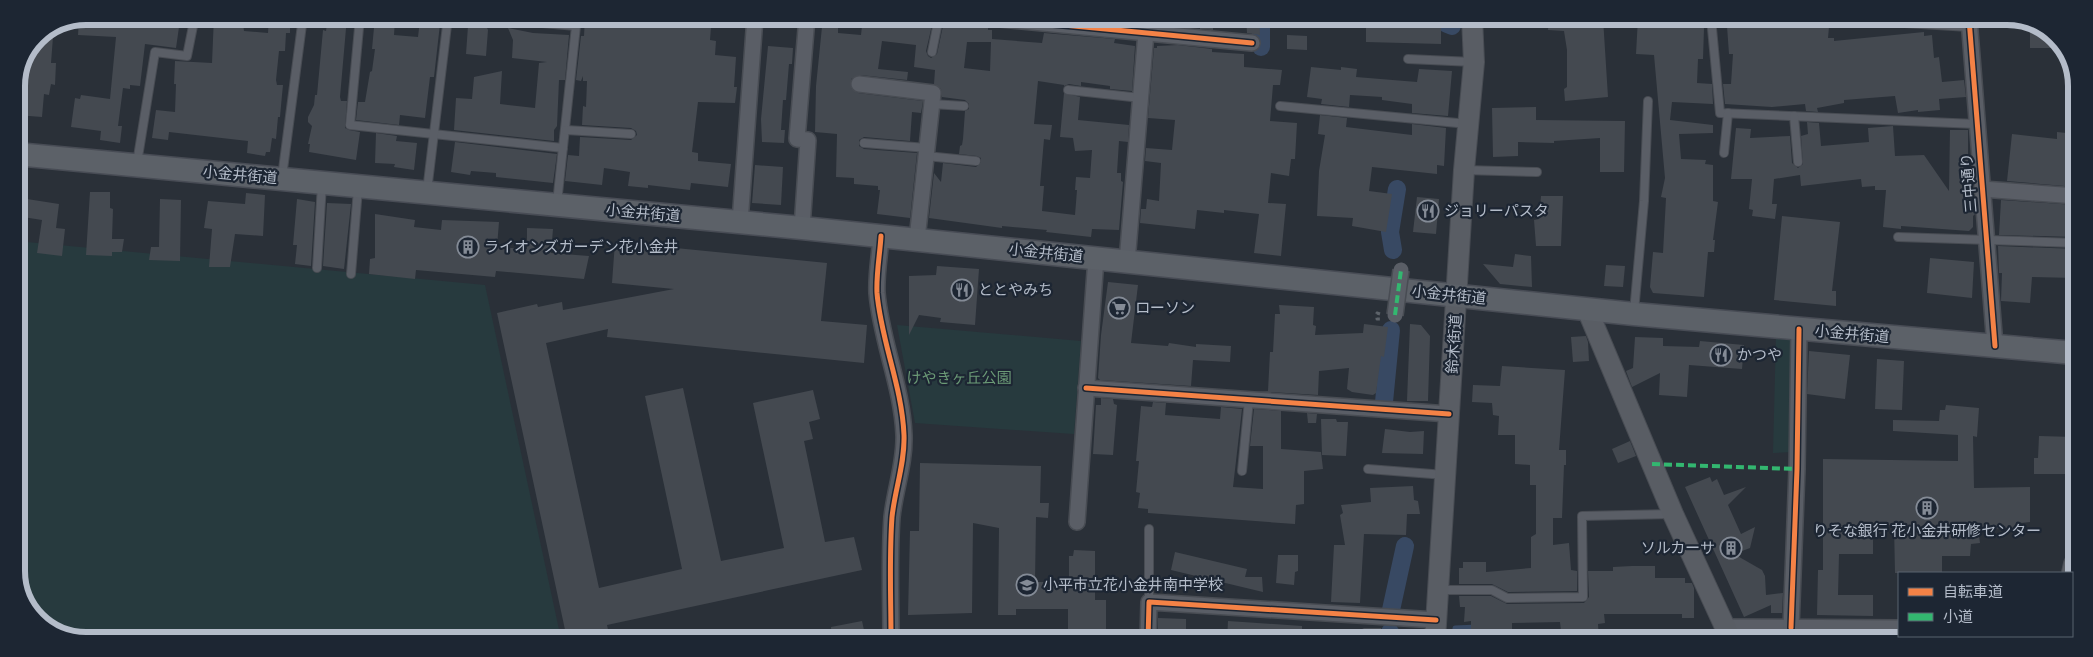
<svg xmlns="http://www.w3.org/2000/svg" width="2093" height="657" font-family="Signika,'Noto Sans JP',sans-serif">
<style>
.green{fill:#273a3e}
.lines{fill:none;stroke-linecap:round;stroke-linejoin:round}
.stream{stroke:#384963;stroke-width:5}
.canal{stroke:#384963;stroke-width:18}
.building{fill:#444950;fill-rule:evenodd}
.lane-casing{stroke:#484c53;stroke-width:10}
.street-casing{stroke:#484c53;stroke-width:18}
.secondary-casing{stroke:#484c53;stroke-width:22}
.primary-casing{stroke:#484c55;stroke-width:25}
.path{stroke:#5d636a;stroke-width:3;stroke-dasharray:4 4;stroke-linecap:butt}
.lane{stroke:#5a5e66;stroke-width:8}
.street{stroke:#5a5e66;stroke-width:15}
.secondary{stroke:#595d64;stroke-width:20}
.primary{stroke:#5c6168;stroke-width:22}
.street-bridge-casing{stroke:#484c53;stroke-width:18;stroke-linecap:butt}
.street-bridge{stroke:#5a5e66;stroke-width:15}
.quiet{stroke:#33b770;stroke-width:4;stroke-dasharray:8 4;stroke-linecap:butt}
.cycleway-casing{stroke:#1d2633;stroke-width:8}
.cycleway{stroke:#f48246;stroke-width:5}
.labels{text-anchor:middle;dominant-baseline:central;stroke-width:4.5;stroke-linejoin:round;paint-order:stroke}
.street-label{font-size:15px;fill:#b4bcc9;stroke:#1d2633}
.poi-label{font-size:15px;fill:#b4bcc9;stroke:#1d2633;text-anchor:start}
.park-label{font-size:15px;fill:#6b9a76;stroke:#1d2633}
.rim{fill:none;stroke:#b4bcc9;stroke-width:6}
</style>
<rect width="100%" height="100%" fill="#2a3038"/>
<g class="green">
<path d="M16,241L485,285L561,639L67,638L33,617L16,576Z"/>
<path d="M897,325L1081,341L1074,434L915,423Z"/>
<path d="M1776,336L1796,337L1792,452L1773,453Z"/>
</g>
<g class="lines">
<path class="stream" d="M1455,640V628L1478,627"/>
<g class="canal">
<path d="M1446,18L1447,24L1452,26"/>
<path d="M1261,47V18"/>
<path d="M1393,250L1390,232L1397,189"/>
<path d="M1384,402L1391,330"/>
<path d="M1391,610L1405,546"/>
<path d="M1390,640V632"/>
</g>
</g>
<g class="building">
<path d="M86,16H177L176,26L179,27L176,48L145,44L140,86L130,85V89L123,88L118,126H122L120,143L100,140L101,131L71,127L75,98L80,99L81,95L110,99L116,37L78,35L79,19Z"/>
<path d="M214,16H242L244,31L268,33L269,16L290,17V33H286L285,51H279L276,80L277,85H283L282,95L280,117H278L276,139L272,138L270,152H266L265,156L247,153L248,141L169,132L168,140L152,138L156,110L175,112L176,84H174L175,61L212,63Z"/>
<path d="M328,17H347L340,97L341,101H347L345,128L349,130L360,132L356,160L309,152L310,144H308L312,126L308,122V117L314,105L315,95H317L323,30L326,31Z"/>
<path d="M375,17H389V20H395L394,35L418,37L420,20L440,24L434,77H430L425,118L400,115L399,125L356,120L358,102H365L370,72L372,71L375,49H372Z"/>
<path d="M585,17H696L694,24L697,25L696,27H711L710,40L716,41L715,55L736,57L734,87H737L735,103L698,102L692,152L698,153V161L731,164L728,187L691,183L690,190L648,185V188L628,186L630,172L604,168L602,185L565,181L568,155L579,156L580,137L631,140L637,135L636,131L631,128L582,125L583,106L586,107L587,81H583V76L581,81L576,80L581,36H584Z"/>
<path d="M823,17H838V33L861,35L863,17L884,19V23L910,24V22L932,25L926,51L928,56L931,58L937,54L943,26L948,27V23L988,27V30H992V39L1042,43L1044,33L1115,39L1114,43L1135,46L1132,91L1110,89V86L1081,82V86L1069,84L1064,86V85L1038,81L1034,124L1052,125L1050,140L1044,139L1040,186H1044L1042,211L1075,215L1077,190H1075L1076,177L1090,178L1092,150L1075,151L1073,138L1060,137L1064,93L1080,97L1078,120L1129,125L1128,142L1119,141L1117,173H1121V181L1123,182L1119,230L1092,229L1091,237L1046,232L1047,230L1002,226V228L929,218L934,173L941,182L943,163L976,167L981,162V158L977,156L959,154L960,146L962,145L963,139L965,111L969,109V104L965,100L942,97L941,89L934,84L935,70L914,67L916,45L882,41L878,69L908,72L907,80L860,75L851,79V88L858,93L923,101L921,113L912,112L910,141L864,137L859,140V146L864,149L917,153L910,218L877,214L880,190H878V186L854,184V178L836,177L837,134L815,132L816,86ZM967,42H991L990,71L964,68Z"/>
<path d="M1200,18H1213V30L1200,29Z"/>
<path d="M1246,18H1259L1260,35L1247,33Z"/>
<path d="M1366,18H1441V44L1366,42Z"/>
<path d="M1549,18H1603L1608,97L1565,101L1564,89L1567,87V50L1564,31L1548,30Z"/>
<path d="M1638,18H1702V28H1704L1703,59H1698L1697,83L1712,84L1713,104L1672,102L1670,120L1713,125V133L1679,134L1681,159L1706,160L1705,164L1713,165V201L1718,202L1713,240H1715L1714,252H1708L1704,297L1653,293L1650,287L1653,252L1663,253L1666,198L1661,197L1665,178L1654,55L1636,54Z"/>
<path d="M1768,22H1778L1779,28L1829,27L1828,38H1834V41L1924,32V36L1932,35L1934,58L1939,57L1942,82L1964,80L1966,97L1939,99L1940,110L1918,112V110L1898,113L1895,96L1844,100V103L1817,108L1818,112L1806,111L1805,104L1772,107L1725,104L1723,84H1731L1733,54H1729L1727,26Z"/>
<path d="M2030,22L2052,37V48H2030Z"/>
<path d="M473,24L486,26L488,30L486,56L466,54L468,26H472Z"/>
<path d="M508,28L533,33L569,35L565,80H559L557,126L554,130V141L454,130L456,98L472,99L474,77L502,71L500,104L535,108L539,63L547,62L512,58L513,40Z"/>
<path d="M39,35L53,37L51,63H56L55,85L51,84L49,95L44,94L42,117L16,115L17,84L37,36Z"/>
<path d="M1287,35L1307,36V50L1287,49Z"/>
<path d="M1178,45L1212,49V52L1244,54V67L1282,70L1280,85H1273L1270,121L1297,123L1295,159H1291L1289,176L1271,173L1268,203L1286,204L1281,256L1254,253L1259,214L1224,210V213L1197,210L1195,229L1140,223L1141,209H1146L1147,199L1159,201L1161,163L1145,161L1146,148L1172,150L1175,120L1148,118L1154,48H1157V46Z"/>
<path d="M768,46L793,48L792,64H789L786,100H783L781,130H785L784,143L762,142L761,119Z"/>
<path d="M1311,67L1341,70V67L1357,69L1356,77L1417,82L1419,69L1452,71L1448,116L1412,113V104L1382,100V97L1350,95L1349,107L1321,104L1322,99L1307,97Z"/>
<path d="M1536,107V120L1625,121L1624,172H1600V138L1554,141V143L1518,142V156L1493,157L1492,108Z"/>
<path d="M1320,115L1347,118L1346,127L1412,135V124L1446,128L1444,166L1437,165V174L1372,167L1369,191L1392,194L1386,232L1352,226L1353,218L1317,216L1319,171L1325,135L1318,134Z"/>
<path d="M1807,122L1819,123L1821,146L1869,142L1868,128L1893,126L1895,156L1924,155L1949,191L1950,130H1968V167L1971,202L1974,203L1975,214L1973,216V227L1969,231L1901,226V229L1883,227L1886,190H1875V186L1862,187L1861,179L1801,186L1800,175L1774,179L1772,204H1777L1775,219L1752,216L1753,210L1749,209L1752,179H1731L1736,128L1751,129L1750,138L1790,136L1792,163L1798,168L1803,164L1801,136L1808,134Z"/>
<path d="M2057,132L2076,134V187L2007,181L2012,134L2057,139Z"/>
<path d="M376,133L397,136L396,141L417,143L414,170L394,167L395,164L375,163Z"/>
<path d="M455,142L557,154L553,183L496,177V173L471,171L470,175L451,172Z"/>
<path d="M755,165L783,167L781,205L752,203Z"/>
<path d="M90,192H110V208L113,209L112,239H124L122,252H112V256L86,255Z"/>
<path d="M246,193L265,195L263,236L235,234L230,267H209L212,229L204,228L208,201L245,204Z"/>
<path d="M1541,196H1563L1561,246H1536L1534,220L1539,219Z"/>
<path d="M1417,197L1439,199L1436,234L1413,232Z"/>
<path d="M27,199L59,204L56,228L65,229L62,256L37,253L42,220L23,217Z"/>
<path d="M160,199L181,200L180,261L149,260L151,247H159Z"/>
<path d="M297,199L315,202L311,266L295,264L297,245H293Z"/>
<path d="M2001,200L2076,205V237L1999,235Z"/>
<path d="M327,203L351,204L344,269L323,266Z"/>
<path d="M375,214L415,220L414,227L441,230L442,220L499,222L497,247L527,249V228L553,229L551,253L589,256L584,279L496,271L495,277L416,270L415,279L369,274L370,259L375,258Z"/>
<path d="M1782,216L1840,222L1832,291H1836V306L1774,300Z"/>
<path d="M615,242L827,263L821,321L867,325L864,363L607,337L608,329L546,343L599,588L682,569L645,396L683,388L721,561L784,548L753,403L813,390L820,419L809,422L813,439L804,441L825,542L854,537L862,570L607,625L610,639H567L497,313L537,304L538,307L562,302L563,310L674,289L612,283Z"/>
<path d="M1998,246L2076,249V278L2032,277L2030,303L2001,301L2002,273H1999Z"/>
<path d="M1515,254L1531,256L1532,287L1500,284L1483,264L1513,267Z"/>
<path d="M1930,258L1974,262L1972,298L1927,293Z"/>
<path d="M1606,265L1625,266L1623,287L1604,286Z"/>
<path d="M937,266L979,269L975,325L940,322L941,318L919,315L909,335V276L936,275Z"/>
<path d="M1108,282L1138,285L1131,343L1168,346L1169,343L1196,347V344L1231,346L1230,362L1193,360L1191,386L1100,380L1098,378L1101,335Z"/>
<path d="M1279,305L1314,307L1313,325L1316,326L1315,335L1363,333L1364,324L1388,327L1384,357L1381,356L1376,393L1373,395L1352,392L1347,389L1349,368L1319,371L1318,395L1253,391H1268L1270,352H1273L1275,314H1280Z"/>
<path d="M1410,324L1421,325L1430,336L1428,401H1407Z"/>
<path d="M1586,336L1588,342L1589,361L1573,362L1571,337Z"/>
<path d="M1635,337L1663,338V346L1699,347L1700,341L1744,345L1742,369L1689,365L1687,397L1659,395L1660,373L1632,387L1626,371L1633,368Z"/>
<path d="M1809,351L1850,355L1845,399L1807,394Z"/>
<path d="M1877,359L1904,361L1902,410L1875,409Z"/>
<path d="M1502,366L1565,370L1559,450H1566V465H1564L1562,518H1553V545L1569,543L1571,570L1577,571V591L1508,592L1492,584H1459V568H1463V562H1486V572L1531,568V537L1536,534V485H1530V465L1515,464V435H1498L1499,416L1493,415L1492,403L1472,402L1473,385L1500,386Z"/>
<path d="M1101,398L1113,399L1114,404L1117,405L1113,455L1093,454L1096,405H1101Z"/>
<path d="M1153,402L1166,403L1165,415L1220,419L1221,407L1242,409L1233,487L1263,489V446H1250L1254,409L1281,411V449L1321,452L1323,469L1304,471V504L1296,505L1295,524L1148,513V509L1138,508L1140,493L1136,492L1139,461H1136L1141,406L1152,407Z"/>
<path d="M1946,405L1979,408L1977,437L1973,436L1974,488L2030,487V522L2021,523V528L1978,529L1980,543L1971,544L1970,556H1942V573H1895L1894,525L1873,526V554H1839L1838,595H1873V616L1817,615L1818,570H1823V459L1958,461V435L1893,431V420L1939,421L1940,410H1945Z"/>
<path d="M1307,413L1317,414L1316,423H1308Z"/>
<path d="M1321,419H1336L1337,422H1348L1346,456L1322,455Z"/>
<path d="M1385,429L1410,432L1424,431L1423,454L1382,453Z"/>
<path d="M2039,436L2075,437V474H2034V458H2038Z"/>
<path d="M1630,441L1636,456L1618,463L1612,449Z"/>
<path d="M920,463L1041,466L1040,503H1049L1048,518L1036,517L1035,582H1069V556H1073L1074,550L1095,551V600H1106V635L1095,636V640H1068V609H1016V615H998L999,528L973,523L972,613L908,615L910,531H919Z"/>
<path d="M1710,477L1712,482L1717,479L1724,495L1746,487L1728,505L1741,534L1755,527L1750,548L1734,554L1762,570L1765,576L1766,595L1783,593L1782,613H1771V605L1744,617L1685,487Z"/>
<path d="M1413,486L1414,500L1418,501L1420,514H1407L1406,535L1364,534L1360,603L1331,602L1334,545H1345L1340,515L1343,513L1341,505L1371,502L1370,488Z"/>
<path d="M1175,552L1247,569L1245,577H1262L1263,592L1171,570Z"/>
<path d="M1278,555H1298V571L1295,572L1294,585L1276,583Z"/>
<path d="M1632,566H1655V578H1685V583H1692L1694,588V618H1682V614H1604L1605,623L1598,624L1599,640H1562L1560,622L1512,623V640H1471V621L1464,622L1465,607H1460L1459,596H1491L1507,604L1584,603L1589,597L1588,571H1613V567Z"/>
<path d="M1158,618L1186,619V640H1158Z"/>
<path d="M862,621L866,639H832L831,627Z"/>
<path d="M1228,621L1302,626V640H1227Z"/>
<path d="M1364,628H1381V640H1341Z"/>
</g>
<g class="lines">
<g class="lane-casing">
<g id="lane">
<path d="M360,17L350,125L563,148"/>
<path d="M476,17L576,26L557,203"/>
<path d="M1711,18L1720,113L1976,124"/>
<path d="M1824,18L1969,27"/>
<path d="M932,52L939,17"/>
<path d="M1408,59L1473,62"/>
<path d="M1068,90L1141,98"/>
<path d="M932,104L964,106"/>
<path d="M1280,106L1468,124"/>
<path d="M1794,116L1798,162"/>
<path d="M566,130L631,134"/>
<path d="M864,143L927,148"/>
<path d="M1724,153L1728,113"/>
<path d="M926,156L976,161"/>
<path d="M137,163L155,52L187,56L195,16"/>
<path d="M1464,170L1537,172"/>
<path d="M282,177L303,17"/>
<path d="M427,191L448,17"/>
<path d="M1898,237L2076,243"/>
<path d="M317,268L322,184"/>
<path d="M351,274L358,189"/>
<path d="M1634,312L1644,201L1648,101"/>
<path d="M1368,469L1445,475"/>
<path d="M1242,471L1249,400"/>
<path d="M1439,590H1492L1507,598L1583,597L1582,516L1672,514"/>
<path d="M1149,602V529"/>
</g>
</g>
<g class="street-casing">
<g id="street">
<path d="M980,17L1252,43"/>
<path d="M1969,19L1995,346"/>
<path d="M859,84L933,93L917,239"/>
<path d="M1982,189L2076,196"/>
<path d="M740,222L755,17"/>
<path d="M802,228L808,140L797,139L807,17"/>
<path d="M881,236C880,254 876,274 877,293C881,341 902,386 904,435C905,463 895,489 892,517C889,558 891,599 891,639"/>
<path d="M1127,262L1146,32"/>
<path d="M1086,388L1449,414"/>
<path d="M1077,522L1096,258"/>
<path d="M1724,627L1899,628"/>
<path d="M1791,628L1797,469L1799,329"/>
<path d="M1148,640L1149,602L1436,620"/>
</g>
</g>
<g class="secondary-casing">
<g id="secondary">
<path d="M1587,309L1673,514L1731,640"/>
<path d="M2072,573L2074,564"/>
<path d="M1435,640L1464,170L1474,62L1472,18"/>
</g>
</g>
<g class="primary-casing">
<path id="primary" d="M16,154L802,228L1634,314L2075,353"/>
</g>
<path class="path" d="M1380,314L1377,313V319H1382"/>
<use href="#lane" class="lane"/>
<use href="#street" class="street"/>
<use href="#secondary" class="secondary"/>
<use href="#primary" class="primary"/>
<g class="street-bridge-casing">
<path id="street-bridge" d="M1395,315L1401,270"/>
</g>
<use href="#street-bridge" class="street-bridge"/>
<g class="quiet">
<path d="M1395,315L1401,270"/>
<path d="M1652,464L1797,469"/>
</g>
<g class="cycleway-casing">
<g id="cycleway">
<path d="M980,17L1252,43"/>
<path d="M1969,19L1995,346"/>
<path d="M881,236C880,254 876,274 877,293C881,341 902,386 904,435C905,463 895,489 892,517C889,558 891,599 891,639"/>
<path d="M1086,388L1449,414"/>
<path d="M1791,628L1797,469L1799,329"/>
<path d="M1148,640L1149,602L1436,620"/>
</g>
</g>
<use href="#cycleway" class="cycleway"/>
</g>
<defs>
<g id="restaurant-ring" transform="scale(1.125)"><circle r="9.5" fill="#1d2633" stroke="#848b96" stroke-width="1.5"/><path d="M-5-6h1v4h1v-4h1v4h1v-4h1v5L-1.5 .5V6h-2V.5L-5-1ZM5-6V6H3V1.5H1.5Q1.5-4 5-6Z" fill="#848b96"/></g>
<g id="building-ring" transform="scale(1.125)"><circle r="9.5" fill="#1d2633" stroke="#848b96" stroke-width="1.5"/><path d="M-4-6H4V6H1V3H-1V6H-4ZM-2.5-4.3h1.7v1.8h-1.7ZM.8-4.3h1.7v1.8H.8ZM-2.5-1h1.7V.8h-1.7ZM.8-1h1.7V.8H.8Z" fill="#848b96"/></g>
<g id="supermarket-ring" transform="scale(1.125)"><circle r="9.5" fill="#1d2633" stroke="#848b96" stroke-width="1.5"/><path d="M-6-5.5h2.5l.6 2H6L4.5 2H-2.5L-4.4-4H-6ZM-1.5 3.2a1.3 1.3 0 1 0 .1 0ZM3 3.2a1.3 1.3 0 1 0 .1 0Z" fill="#848b96"/></g>
<g id="school-ring" transform="scale(1.125)"><circle r="9.5" fill="#1d2633" stroke="#848b96" stroke-width="1.5"/><path d="M0-5L7-2L0 1L-7-2ZM-4 1L0 2.5L4 1V4Q0 6-4 4Z" fill="#848b96"/></g>
</defs>
<g fill-rule="evenodd">
<use href="#restaurant-ring" x="1428" y="211"/>
<use href="#building-ring" x="468" y="247"/>
<use href="#restaurant-ring" x="962" y="290"/>
<use href="#supermarket-ring" x="1119" y="308"/>
<use href="#restaurant-ring" x="1721" y="355"/>
<use href="#building-ring" x="1927" y="508"/>
<use href="#building-ring" x="1731" y="548"/>
<use href="#school-ring" x="1027" y="585"/>
</g>
<g class="labels">
<g class="street-label">
<text transform="translate(240 175) rotate(5)">小金井街道</text>
<text transform="translate(1969 183) rotate(-95)">三中通り</text>
<text transform="translate(643 213) rotate(5)">小金井街道</text>
<text transform="translate(1046 253) rotate(6)">小金井街道</text>
<text transform="translate(1449 295) rotate(6)">小金井街道</text>
<text transform="translate(1852 334) rotate(5)">小金井街道</text>
<text transform="translate(1454 344) rotate(-86)">鈴木街道</text>
</g>
<g class="poi-label">
<text x="1444" y="211">ジョリーパスタ</text>
<text x="484" y="247">ライオンズガーデン花小金井</text>
<text x="978" y="290">ととやみち</text>
<text x="1135" y="308">ローソン</text>
<text x="1737" y="355">かつや</text>
<text x="1927" y="531" text-anchor="middle">りそな銀行 花小金井研修センター</text>
<text x="1715" y="548" text-anchor="end">ソルカーサ</text>
<text x="1043" y="585">小平市立花小金井南中学校</text>
</g>
<g class="park-label">
<text x="959" y="378">けやきヶ丘公園</text>
</g>
</g>
<path d="M0 0H2093V657H0ZM86 25H2007A61 61 0 0 1 2068 86V571A61 61 0 0 1 2007 632H86A61 61 0 0 1 25 571V86A61 61 0 0 1 86 25Z" fill="#1d2633" fill-rule="evenodd"/>
<path class="rim" d="M86 25H2007A61 61 0 0 1 2068 86V571A61 61 0 0 1 2007 632H86A61 61 0 0 1 25 571V86A61 61 0 0 1 86 25Z"/>
<rect x="1898" y="572" width="175" height="65" fill="#1d2633" stroke="#59626f"/>
<rect x="1908" y="588" width="25" height="8" fill="#f48246" stroke="#59626f"/>
<text x="1943" y="597" font-size="15" fill="#b4bcc9">自転車道</text>
<rect x="1908" y="613" width="25" height="8" fill="#33b770" stroke="#59626f"/>
<text x="1943" y="622" font-size="15" fill="#b4bcc9">小道</text>
</svg>
